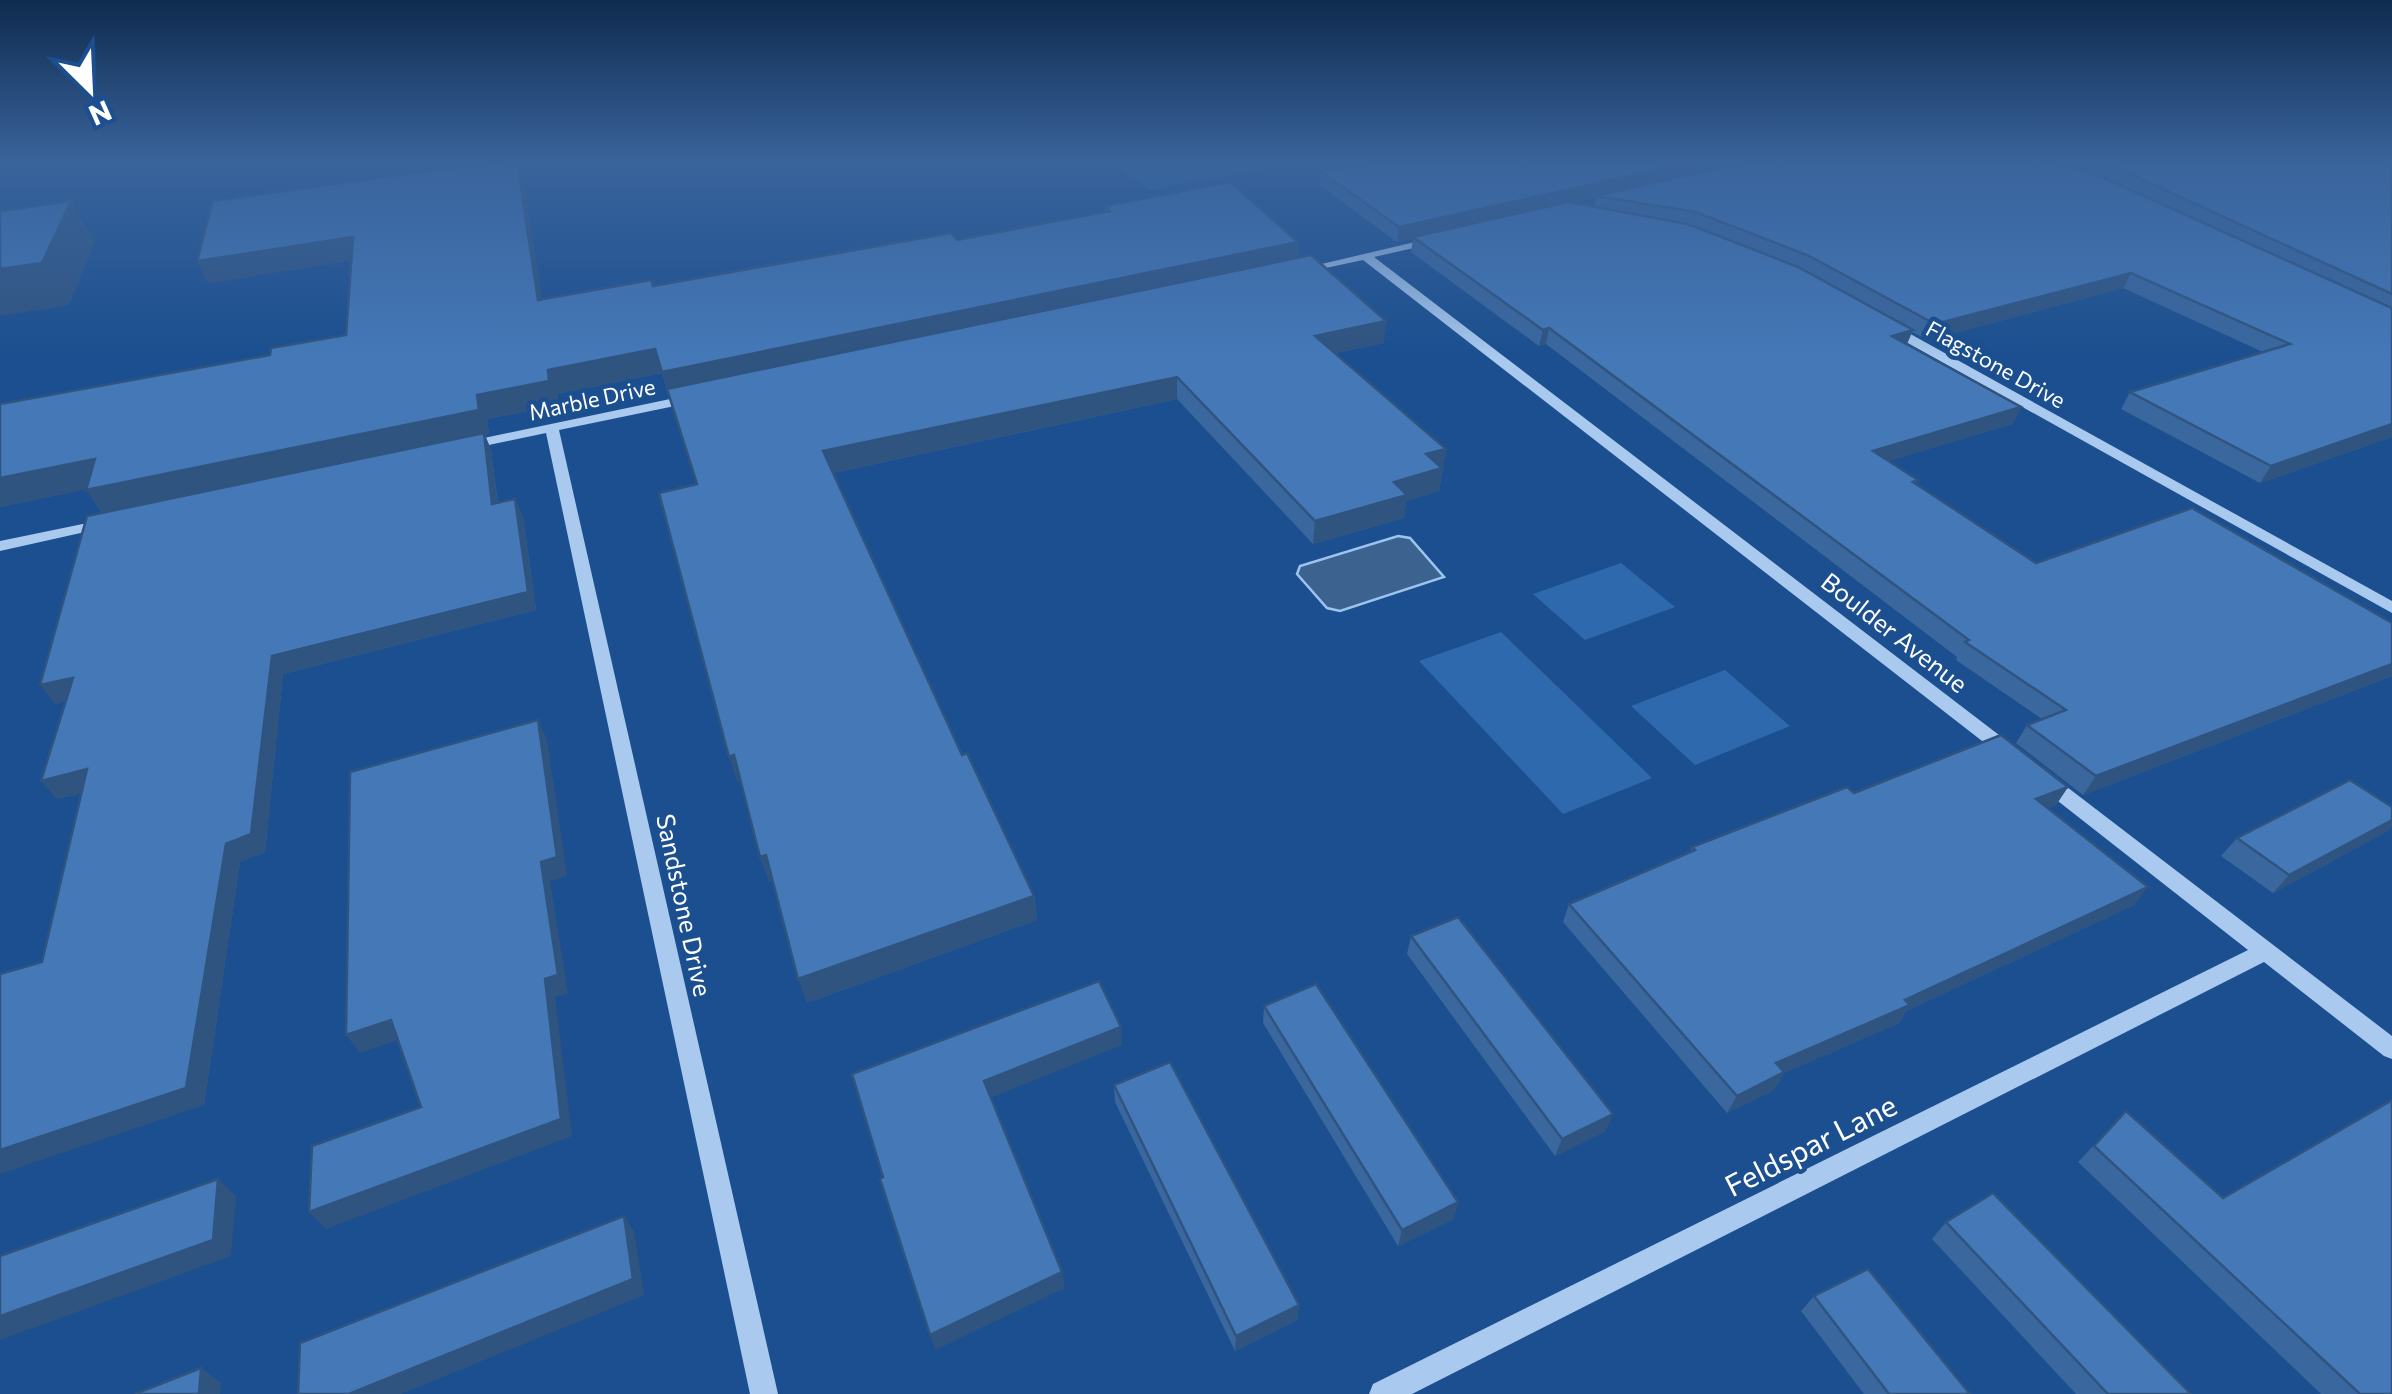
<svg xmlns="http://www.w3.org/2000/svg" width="2392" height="1394" font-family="Commissioner,sans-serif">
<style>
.green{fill:#2e69ad}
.water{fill:#3c6290;stroke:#9cc4f0;stroke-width:2.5}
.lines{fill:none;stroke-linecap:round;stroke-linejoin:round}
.minor{fill:#a9c9ee;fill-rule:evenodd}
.wall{fill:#3a679d;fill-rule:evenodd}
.shaded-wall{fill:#305480}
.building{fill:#4478b7;stroke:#305480;stroke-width:2.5}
.labels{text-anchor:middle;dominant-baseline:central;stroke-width:9;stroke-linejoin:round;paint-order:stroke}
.far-street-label{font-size:22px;fill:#fff;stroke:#1b4f8f}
.street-label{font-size:25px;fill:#fff;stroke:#1b4f8f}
.near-street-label{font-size:30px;fill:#fff;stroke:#1b4f8f}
</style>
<rect width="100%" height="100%" fill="#1b4f8f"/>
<g class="green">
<path d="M1112,162H1299L1149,190Z"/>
<path d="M1621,563L1675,607L1585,640L1533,594Z"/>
<path d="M1501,632L1652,778L1563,814L1419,661Z"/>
<path d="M1725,670L1790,726L1695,765L1631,706Z"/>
</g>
<path class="water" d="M1398,536L1410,538L1444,577L1340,611L1327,608L1297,574L1300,566Z"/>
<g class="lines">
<g class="minor">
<path d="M1432,238L1437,241L1436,243L1374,257L2016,748L2019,753L2016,758H2004L1363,260L1302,273L1296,270Z"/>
<path d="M1888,326H1896L2392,601V613L1888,332Z"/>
<path d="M694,394L701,398L699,401L559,430L778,1394H750L546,433L465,450L458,446L465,442Z"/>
<path d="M107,519L114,523L112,526L0,551V541Z"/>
<path d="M2047,775L2054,777L2392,1036V1059L2384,1056L2264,962L1412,1394H1369L1373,1384L2248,950L2040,787L2038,782L2040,777Z"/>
</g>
</g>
<g class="wall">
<path d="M1371,162H2392V437L2260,483L2121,409L2130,392L2263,352L2123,288L1928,340L1912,332L1907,344L2021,407L2012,424L1888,461L1918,480L1916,484L2036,563L2392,623V676L2083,795L2016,743L2027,725L2042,719L1956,660L1957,657L1546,344L1539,346L1411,252L1413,238L1397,242L1319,185L1320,171ZM1596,197L1594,207L1570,203Z"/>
<path d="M523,179L542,300L653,286L957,240L1105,212V206L1298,242L1297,258L1384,343L1335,353L1446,449L1439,491L1406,501L1404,518L1313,544L1177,399L833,473L962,755L1034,896L1037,920L807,1003L772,880L769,881L760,857L740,780L737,781L697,484L662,373L557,394L559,405L487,419L489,434L485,435L491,450L498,503L515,499L523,517L536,610L283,674L265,852L240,862L204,1105L42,962L82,793L57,799L66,701L55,704L102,513L86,489L0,507V404L270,355L346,335L351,260L209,283L197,261Z"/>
<path d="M2068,787L2056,805L2048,808L2134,905L1906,1011L1899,1023L1784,1073L1774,1090L1727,1113L1563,922L1569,904L1689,853L1692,847L1854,793Z"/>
<path d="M2392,807V826L2386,832L2273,893L2221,856L2237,838Z"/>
<path d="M1411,936L1606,1131L1555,1156L1407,954Z"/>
<path d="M1264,1006L1454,1219L1398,1246L1263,1023Z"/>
<path d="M1114,1085L1299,1305L1297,1320L1235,1351L1115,1102Z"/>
<path d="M2126,1111L2223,1198L2392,1394H2321L2078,1162Z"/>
<path d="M1946,1222L2191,1394H2076L1932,1239Z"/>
<path d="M1814,1296L1970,1394H1864L1801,1311Z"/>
</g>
<g class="shaded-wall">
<path d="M517,162L523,179L546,323L538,300Z"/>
<path d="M1691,162H1749L1397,242L1399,227Z"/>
<path d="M71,201L95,242L69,305L0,316V269Z"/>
<path d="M353,237L363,258L209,283L197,261Z"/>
<path d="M1298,242L1297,264L670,396L662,373L557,394L559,405L487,419L489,434L485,435L491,450L500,522L104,515L86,490L477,395L548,370L655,349Z"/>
<path d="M2131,273L2123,288L1928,340L1935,324Z"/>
<path d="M1386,321L1384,343L1314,357L1315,336Z"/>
<path d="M1549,328L1546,344L1539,346L1543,330Z"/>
<path d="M1913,330L1906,346L1892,336Z"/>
<path d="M1177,377V399L828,474L823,451Z"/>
<path d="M2021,407L2012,424L1866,468L1873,451Z"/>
<path d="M2392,424V437L2260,483L2271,466Z"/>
<path d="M1446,449L1439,491L1406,501L1404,518L1313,544L1315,521L1394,482L1426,454Z"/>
<path d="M95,459L112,484L0,507V478Z"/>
<path d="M515,499L523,517L536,610L283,674L265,852L240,862L204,1105L0,1174V1150L226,844L272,656Z"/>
<path d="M2392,664V676L2083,795L2096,776Z"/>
<path d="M73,678L88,696L55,704L40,685Z"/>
<path d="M538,720L547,739L567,876L550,881L568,993L555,997L572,1136L326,1229L309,1212L561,1119L545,979L541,862Z"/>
<path d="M734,755L742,780L737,781L729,757Z"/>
<path d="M87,769L103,788L57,799L41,781Z"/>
<path d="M2068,787L2056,805L2024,817L2036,799Z"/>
<path d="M2392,820V826L2386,832L2273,893L2289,875Z"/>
<path d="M766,855L774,879L769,881L760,857Z"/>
<path d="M2148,887L2134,905L1906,1011L1899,1023L1784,1073L1774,1090L1727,1113L1737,1096L1776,1063L1905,1000Z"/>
<path d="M1034,896L1037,920L807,1003L798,979Z"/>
<path d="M391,1020L404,1038L360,1053L346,1035Z"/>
<path d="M1121,1027L1122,1045L988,1099L984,1081Z"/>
<path d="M1613,1114L1606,1131L1555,1156L1562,1139Z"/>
<path d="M218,1179L236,1196L231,1256L0,1340V1316Z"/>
<path d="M1458,1202L1454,1219L1398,1246L1402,1230Z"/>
<path d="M624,1216L634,1232L644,1295L401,1394H349Z"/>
<path d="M1062,1272L1065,1288L935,1350L930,1335Z"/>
<path d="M1299,1305L1297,1320L1235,1351L1236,1336Z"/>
<path d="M201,1368L221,1383L220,1394H199Z"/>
</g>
<g class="building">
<path d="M491,162H517L538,300L651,280L653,286L951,233L957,240L1110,211L1105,206L1230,182L1298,242L662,372L655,349L548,370L549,381L477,395L479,410L86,490L95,459L0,478V404L270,355L271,348L346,335L353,237L197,261L213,201Z"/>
<path d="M1371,162H1691L1399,227L1320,171Z"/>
<path d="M1744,162H2059L2102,177L2392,308V424L2271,466L2130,392L2290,344L2131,273L1935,324L1809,256L1696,212L1596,196Z"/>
<path d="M2099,162H2392V294L2113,166Z"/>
<path d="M71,201L42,263L0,269V211Z"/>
<path d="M1568,202L1688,224L1798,267L1913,330L1892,336L2021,407L1873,451L1918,480L1913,482L2036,563L2192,508L2392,623V664L2096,776L2027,725L2066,710L1965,642L1969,640L1549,328L1543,330L1413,237Z"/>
<path d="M1311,255L1386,321L1315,336L1446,449L1426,454L1442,468L1394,482L1407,495L1315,521L1177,377L823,451L962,755L967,753L1034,896L798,979L766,855L760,857L734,755L729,757L659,493L697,484L667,389Z"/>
<path d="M484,433L492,504L515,499L528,592L272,656L251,834L226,844L186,1088L0,1150V974L42,962L87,769L41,781L73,678L40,685L87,516Z"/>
<path d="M538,720L557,857L541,862L558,975L545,979L561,1119L309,1212L312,1146L421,1107L391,1020L346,1035L350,772Z"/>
<path d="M2001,735L2068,787L2036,799L2148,887L1905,1000L1910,1005L1776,1063L1784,1072L1737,1096L1569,904L1695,850L1692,847L1847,787L1854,793Z"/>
<path d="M2350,780L2392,807V820L2289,875L2237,838Z"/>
<path d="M1458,917L1613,1114L1562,1139L1411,936Z"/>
<path d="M1099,981L1121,1027L984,1081L1062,1272L930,1335L880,1179L883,1177L852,1074Z"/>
<path d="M1316,984L1458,1202L1402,1230L1264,1006Z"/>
<path d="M1170,1062L1299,1305L1236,1336L1114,1085Z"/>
<path d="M2392,1100V1394H2360L2094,1146L2126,1111L2223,1198Z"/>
<path d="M218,1179L213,1240L0,1316V1256Z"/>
<path d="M1993,1193L2191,1394H2108L1946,1222Z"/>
<path d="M624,1216L633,1279L349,1394H298L300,1343Z"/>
<path d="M1868,1269L1970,1394H1889L1814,1296Z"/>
<path d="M201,1368L199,1394H135Z"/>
</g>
<linearGradient id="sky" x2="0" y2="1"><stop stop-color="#0f2b4f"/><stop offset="0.45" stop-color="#39639b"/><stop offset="1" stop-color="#39639b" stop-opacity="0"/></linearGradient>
<rect width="2392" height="357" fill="url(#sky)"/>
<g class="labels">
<g class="far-street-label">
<text transform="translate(1996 364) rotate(29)">Flagstone Drive</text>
<text transform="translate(592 399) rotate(-12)">Marble Drive</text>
</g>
<g class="street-label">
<text transform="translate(1895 632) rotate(38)">Boulder Avenue</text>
<text transform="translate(685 905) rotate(78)">Sandstone Drive</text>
</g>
<g class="near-street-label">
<text transform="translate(1810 1144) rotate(-27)">Feldspar Lane</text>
</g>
</g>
<g transform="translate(90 90) rotate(156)" stroke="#1b4f8f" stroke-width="8" paint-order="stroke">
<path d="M0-8L18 38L0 25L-18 38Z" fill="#ffffff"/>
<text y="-15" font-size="28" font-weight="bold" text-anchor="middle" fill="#ffffff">N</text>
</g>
</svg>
